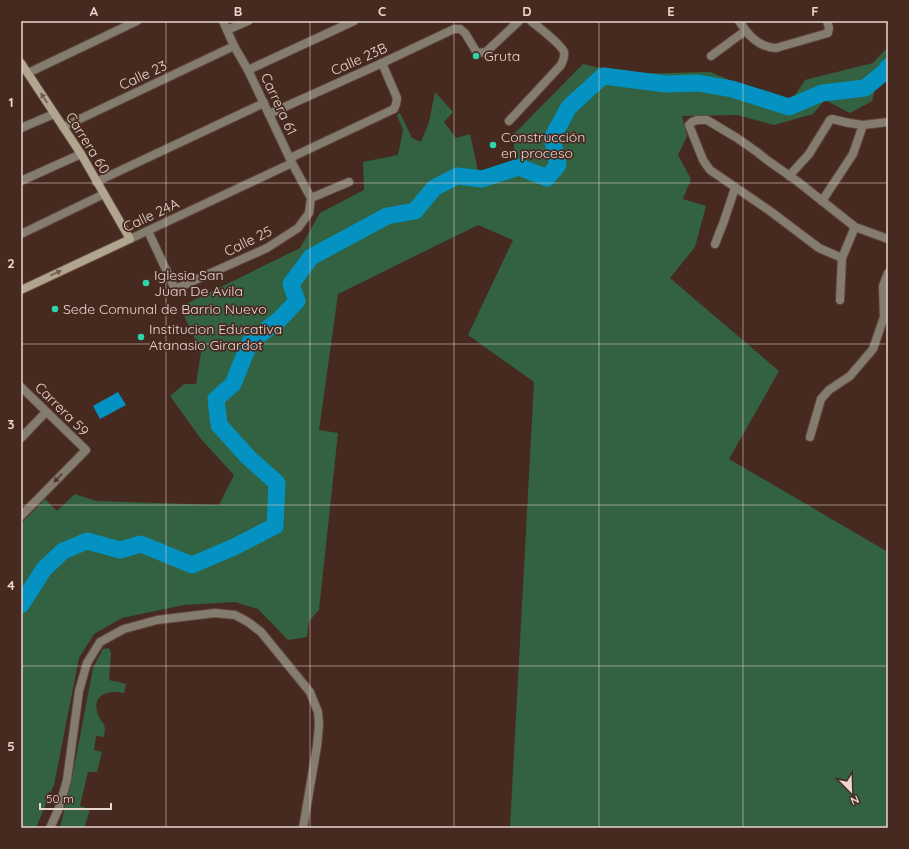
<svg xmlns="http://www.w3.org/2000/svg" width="909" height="849" font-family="Quicksand,sans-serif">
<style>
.green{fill:#326242}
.water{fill:#0392c1}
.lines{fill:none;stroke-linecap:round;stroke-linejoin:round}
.river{stroke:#0392c1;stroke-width:17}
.minor-casing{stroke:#61463b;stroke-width:10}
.secondary-casing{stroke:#61463b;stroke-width:10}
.minor{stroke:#837c6f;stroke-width:8}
.secondary{stroke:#b1a590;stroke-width:8}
.oneway{fill:#715b4c}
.oneway2{fill:#50362b}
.grid{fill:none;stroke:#e9d6cf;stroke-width:1;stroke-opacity:0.55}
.poi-dot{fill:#2dd5ab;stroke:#472a1f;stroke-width:1.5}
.labels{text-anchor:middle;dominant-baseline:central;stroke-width:3.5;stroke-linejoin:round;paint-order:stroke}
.poi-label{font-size:14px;fill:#e9d6cf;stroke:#472a1f;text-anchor:start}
.street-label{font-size:14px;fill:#e9d6cf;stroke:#472a1f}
.neatline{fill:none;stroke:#e9d6cf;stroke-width:1.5}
.grid-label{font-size:13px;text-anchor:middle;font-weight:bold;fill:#e9d6cf}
</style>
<rect width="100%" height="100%" fill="#472a1f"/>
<g class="green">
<path d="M888,47V72L880,71L872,101L850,113L825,100L813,114L774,125L737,115L682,116L687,136L678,155L691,179L683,199L706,206L695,247L670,278L779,371L729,459L888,552V828H510L534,382L468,335L513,240L478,225L338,294L319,430L338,433L319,610L309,621L307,637L288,640L258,609L235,602L184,605L122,618L94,634L79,658L54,785L36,828H21V524L45,499L57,511L75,494L96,501L219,505L234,475L201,439L170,396L184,384H196L201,352L180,307L300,248L320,213L364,190L363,162L398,155L403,130L397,115L400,113L412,138L421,142L429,122L435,92L453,112L444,122L456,138L470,134L478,171L514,162V134L583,64L626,74L710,72L789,104L805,80L873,63Z"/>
<path d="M109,648L111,653L109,680L126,684L124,693C105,689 90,697 99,717C100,720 103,722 104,725C106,728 104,734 104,737L96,736L94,750L102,752L97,772H88L80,806L90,809L84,828H60L74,768L93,668L103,649Z"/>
</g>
<path class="water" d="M118,392L126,405L100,419L93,406Z"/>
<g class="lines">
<path class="river" d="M21,605L44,569L63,551L87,541L120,550L141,544L192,565L234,547L275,526L277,483L248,457L219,425L216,399L233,384L250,342L279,320L297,301L291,284L311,257L387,216L415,211L434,188L457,176L482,179L519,167L547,178L558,165L552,138L569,107L603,76L666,84L698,83L732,89L789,107L822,93L865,88L887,70L888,67"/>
<g class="minor-casing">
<g id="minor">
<path d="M223,21L234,46L248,70L292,163L311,198"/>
<path d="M739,21C748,35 758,47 776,48L828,33L829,28L827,21"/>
<path d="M227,30L248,21"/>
<path d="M711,56L745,31"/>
<path d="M248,70L354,21"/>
<path d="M28,73L137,21"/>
<path d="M269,114L380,64L454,29H460L465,33L477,53L486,52L519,21"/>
<path d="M509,121L561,65C563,61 565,57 564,52C561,44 538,27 531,21"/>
<path d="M63,127L234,46"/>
<path d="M21,128L54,114"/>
<path d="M290,158L394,109L396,104L397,98L382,63"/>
<path d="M789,176L809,154L830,120L832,119L849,123L863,125L888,122"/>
<path d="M21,181L81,154"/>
<path d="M96,182L264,103"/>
<path d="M822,201L853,154L863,125"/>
<path d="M855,227L842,258L819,248L770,211L710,170L703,160L689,125L692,122L697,120H707L737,138L757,152L767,160L797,181L855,227L888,239"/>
<path d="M148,231L175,289L267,248L298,228L309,213L311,198L349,182"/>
<path d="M21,234L104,194"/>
<path d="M130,239L292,163"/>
<path d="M715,244L724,221L735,188"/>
<path d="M840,300L842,258"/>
<path d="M21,387L86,450L21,516"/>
<path d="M810,437L821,399L829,390L850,376L873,349L884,317L883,286L888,273"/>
<path d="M21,438L46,412"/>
<path d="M50,828L59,808L67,780L79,691L87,663L100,642L124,629L157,620L215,613L235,615L248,622L261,632L310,692L318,712L319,725L317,746L303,828"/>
</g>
</g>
<g class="secondary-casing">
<path id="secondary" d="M21,63L81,154L130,239L21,290"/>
</g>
<use href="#minor" class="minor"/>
<use href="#secondary" class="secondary"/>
</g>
<defs><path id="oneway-solid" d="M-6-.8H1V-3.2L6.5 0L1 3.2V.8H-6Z"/></defs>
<g class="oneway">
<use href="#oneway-solid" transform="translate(44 98) rotate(-123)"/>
<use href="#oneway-solid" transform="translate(56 273) rotate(-25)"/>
</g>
<use class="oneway2" href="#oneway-solid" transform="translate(58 478) rotate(134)"/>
<path class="grid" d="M166,21V828M310,21V828M454,21V828M599,21V828M743,21V828M21,183H888M21,344H888M21,505H888M21,666H888"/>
<g class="poi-dot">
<circle cx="476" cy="56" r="4"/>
<circle cx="493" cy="145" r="4"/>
<circle cx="146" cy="283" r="4"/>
<circle cx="55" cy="309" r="4"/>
<circle cx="141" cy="337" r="4"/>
</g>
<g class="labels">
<g class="poi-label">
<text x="484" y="56">Gruta</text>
<text x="501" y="137">Construcción<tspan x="501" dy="16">en proceso</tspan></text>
<text x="154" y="275">Iglesia San<tspan x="154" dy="16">Juan De Avila</tspan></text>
<text x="63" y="309">Sede Comunal de Barrio Nuevo</text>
<text x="149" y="329">Institucion Educativa<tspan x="149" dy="16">Atanasio Girardot</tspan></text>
</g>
<g class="street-label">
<text transform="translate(359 59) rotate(-24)">Calle 23B</text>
<text transform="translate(143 75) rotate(-25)">Calle 23</text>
<text transform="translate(279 104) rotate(65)">Carrera 61</text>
<text transform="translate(88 143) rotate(58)">Carrera 60</text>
<text transform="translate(151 215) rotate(-25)">Calle 24A</text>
<text transform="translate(248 241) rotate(-26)">Calle 25</text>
<text transform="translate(62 409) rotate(45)">Carrera 59</text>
</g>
</g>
<rect width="909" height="849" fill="none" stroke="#472a1f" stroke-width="44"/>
<g transform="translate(851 791) rotate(157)" stroke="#472a1f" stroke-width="3" paint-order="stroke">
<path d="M0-3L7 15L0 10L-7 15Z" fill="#e9d6cf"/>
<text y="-6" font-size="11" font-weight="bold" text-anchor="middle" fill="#e9d6cf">N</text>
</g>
<path d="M40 803v6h71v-6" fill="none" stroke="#e9d6cf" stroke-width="2"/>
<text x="46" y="803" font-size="12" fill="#e9d6cf" stroke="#472a1f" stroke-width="3" paint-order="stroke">50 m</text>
<rect x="22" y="22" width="865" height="805" class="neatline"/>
<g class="grid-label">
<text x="94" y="16">A</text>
<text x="238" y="16">B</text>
<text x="382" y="16">C</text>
<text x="527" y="16">D</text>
<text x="671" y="16">E</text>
<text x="815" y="16">F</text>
<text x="11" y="107">1</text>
<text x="11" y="268">2</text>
<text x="11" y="429">3</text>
<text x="11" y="590">4</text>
<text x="11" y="751">5</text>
</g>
</svg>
